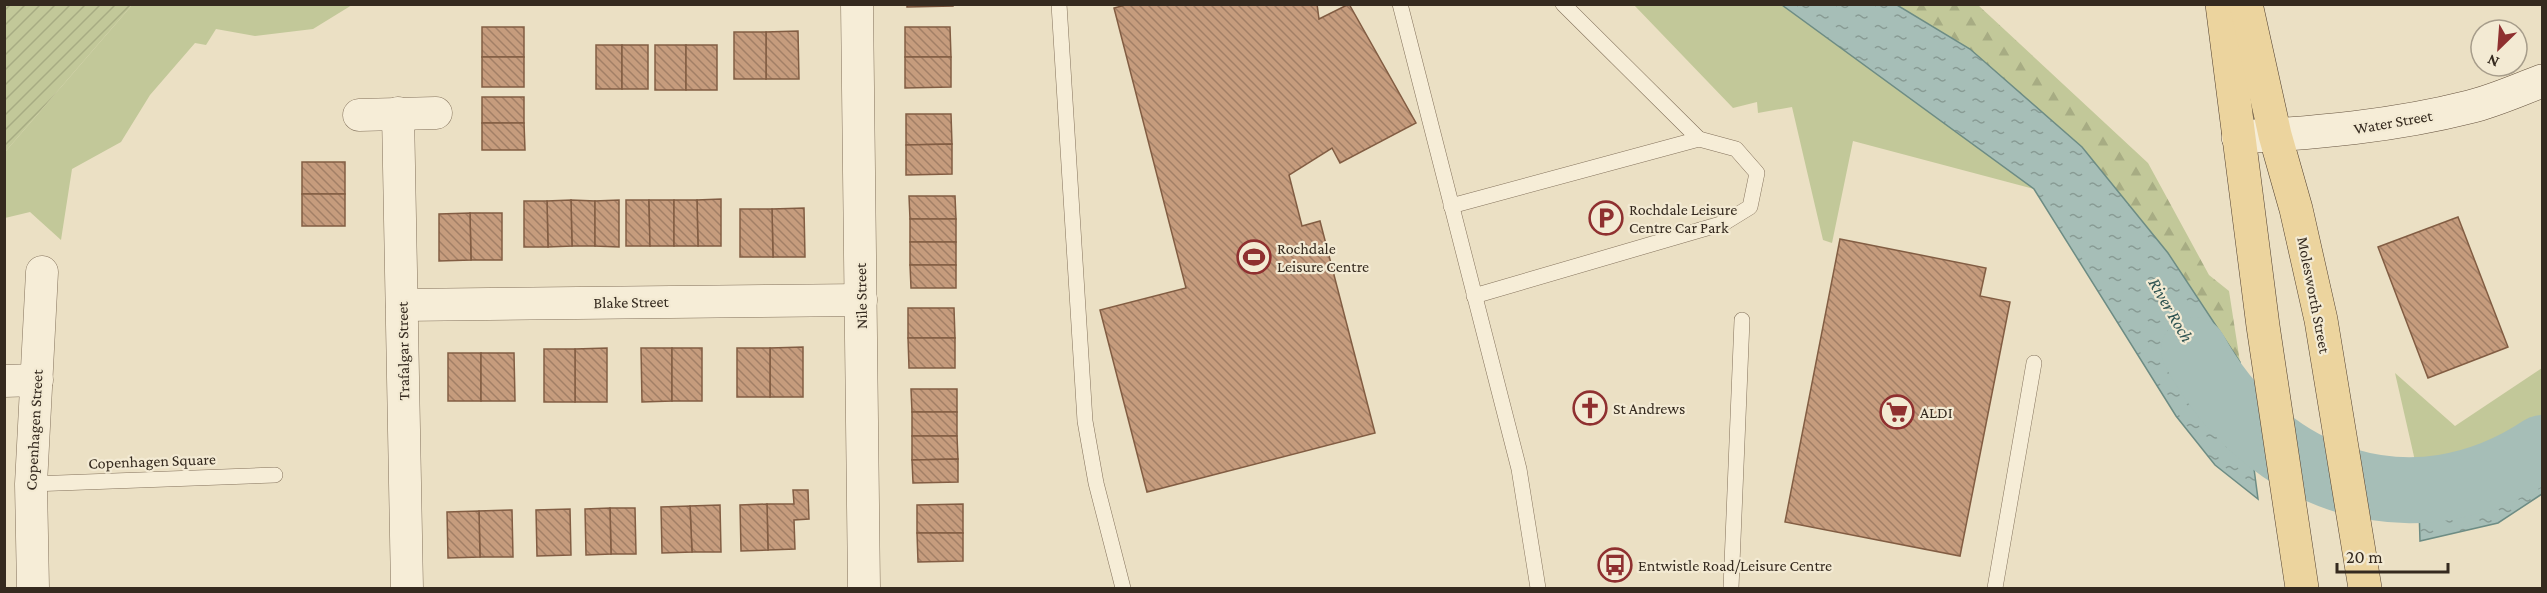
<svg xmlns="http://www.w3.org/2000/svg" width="2547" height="593" font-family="'Crimson Pro',serif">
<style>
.grass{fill:#c2c899}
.forest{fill:url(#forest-firs)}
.garden{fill:url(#garden-furrows)}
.water{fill:url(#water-ripples);stroke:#6d8c84;stroke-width:1.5}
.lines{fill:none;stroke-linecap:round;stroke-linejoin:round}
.river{stroke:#a6beb7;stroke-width:66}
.building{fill:url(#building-back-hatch);stroke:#825d43;stroke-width:1.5}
.service-casing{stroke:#84725c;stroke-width:16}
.minor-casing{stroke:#84725c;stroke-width:33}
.secondary-casing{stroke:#66533f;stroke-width:34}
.primary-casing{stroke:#524030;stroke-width:34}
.service{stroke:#f6edd7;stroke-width:15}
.minor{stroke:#f6edd7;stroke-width:32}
.secondary{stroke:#f6edd7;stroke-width:33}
.primary{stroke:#ecd49e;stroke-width:33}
.labels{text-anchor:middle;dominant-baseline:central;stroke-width:4.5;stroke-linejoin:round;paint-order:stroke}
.street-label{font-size:16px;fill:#352a1f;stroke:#f3ead3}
.poi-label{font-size:16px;fill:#352a1f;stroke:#f3ead3;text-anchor:start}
.water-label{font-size:18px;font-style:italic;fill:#2f5452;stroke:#f3ead3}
</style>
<defs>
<pattern id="forest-firs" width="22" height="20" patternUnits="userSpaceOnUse" patternTransform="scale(1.5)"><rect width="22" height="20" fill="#c2c899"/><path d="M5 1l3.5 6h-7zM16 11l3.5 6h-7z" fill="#a7ac83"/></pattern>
<pattern id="garden-furrows" width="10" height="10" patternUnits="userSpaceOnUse" patternTransform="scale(1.5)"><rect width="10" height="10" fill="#c2c899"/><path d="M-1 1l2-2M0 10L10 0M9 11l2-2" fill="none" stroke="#a7ac83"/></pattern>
<pattern id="water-ripples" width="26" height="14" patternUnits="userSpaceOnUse" patternTransform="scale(1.5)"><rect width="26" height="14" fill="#a6beb7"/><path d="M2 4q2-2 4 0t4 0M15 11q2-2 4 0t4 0" fill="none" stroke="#889b94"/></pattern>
<pattern id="building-back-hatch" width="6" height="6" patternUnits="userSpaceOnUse" patternTransform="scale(1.5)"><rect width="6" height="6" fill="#c69c7d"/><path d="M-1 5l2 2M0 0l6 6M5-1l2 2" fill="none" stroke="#a27f66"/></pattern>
</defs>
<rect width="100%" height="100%" fill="#ebe0c4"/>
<g class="grass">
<path d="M132,5H352L313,29L255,36L216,29L206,45L195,43L150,95L121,142L72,169L61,240L30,212L5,218V152Z"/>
<path d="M1634,5H1782L2034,189L1853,141L1832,243L1823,240L1792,107L1758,113L1757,102L1733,108Z"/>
<path d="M2542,368V431L2456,471L2418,474L2395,373L2455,426Z"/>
</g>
<path class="forest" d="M1897,5H1978L2148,163L2209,275L2229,291L2240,362L2168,253L2082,147Z"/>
<path class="garden" d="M5,4L132,5L5,152L4,5Z"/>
<g class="water">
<path d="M1782,5H1897L1970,49L2082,147L2168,253L2240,362L2258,499L2215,465L2176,416L2034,189Z"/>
<path d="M2542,431V494L2498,523L2420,541L2418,474L2456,471Z"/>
</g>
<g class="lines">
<path class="river" d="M2194,350C2265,482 2413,534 2542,448"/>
</g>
<g class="building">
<path d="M907,4H953V6L907,7Z"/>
<path d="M1129,4H1317L1319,19L1349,4L1416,123L1340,163L1332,148L1289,175L1302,226L1320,221L1375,433L1147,492L1100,310L1186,288L1114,8Z"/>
<rect x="482" y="27" width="42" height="30"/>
<path d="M905,27H950L951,57H905Z"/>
<path d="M798,31L799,79H766V32Z"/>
<rect x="734" y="32" width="32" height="47"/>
<rect x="596" y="45" width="26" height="44"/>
<rect x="622" y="45" width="26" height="44"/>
<rect x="655" y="45" width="31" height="45"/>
<rect x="686" y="45" width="31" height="45"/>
<rect x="482" y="57" width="42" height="30"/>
<path d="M905,57H951V87L905,88Z"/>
<rect x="482" y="97" width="42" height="26"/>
<path d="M906,114H951L952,144L906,145Z"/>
<path d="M482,123H524L525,150H482Z"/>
<path d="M952,144V174L906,175V145Z"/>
<rect x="302" y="162" width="43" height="32"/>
<rect x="302" y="194" width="43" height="32"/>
<path d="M909,196H955L956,219H910Z"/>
<path d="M721,199V246H698L697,200Z"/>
<path d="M571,200L595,201V246H572Z"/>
<path d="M571,200L572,246L548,247L547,201Z"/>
<path d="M619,200V247L595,246V201Z"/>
<path d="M626,200H649L650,246H626Z"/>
<path d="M649,200H674V246H650Z"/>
<path d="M674,200H697L698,246H674Z"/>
<path d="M524,201H547L548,247H524Z"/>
<path d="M804,208L805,257H773L772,209Z"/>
<path d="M740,209H772L773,257H740Z"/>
<path d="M470,213H502V260H471Z"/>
<path d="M470,213L471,260L439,261V214Z"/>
<path d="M2458,217L2508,347L2428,378L2378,247Z"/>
<rect x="910" y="219" width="46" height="23"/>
<path d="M1840,239L1986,268L1980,296L2010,302L1960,556L1785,522Z"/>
<rect x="910" y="242" width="46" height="23"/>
<path d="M910,265H956V288H911Z"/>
<path d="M908,308H954L955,338H908Z"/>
<path d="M908,338H955V368H909Z"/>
<path d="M803,347V397H770V348Z"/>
<path d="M607,348V402H575V349Z"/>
<path d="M641,348H672V401L642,402Z"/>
<rect x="672" y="348" width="30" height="53"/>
<rect x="737" y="348" width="33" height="49"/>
<rect x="544" y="349" width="31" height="53"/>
<rect x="448" y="353" width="33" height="48"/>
<path d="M481,353H514L515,401H481Z"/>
<path d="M911,389H957V412H912Z"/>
<rect x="912" y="412" width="45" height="24"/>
<path d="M912,436H957L958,459L912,460Z"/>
<path d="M958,459V482L913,483L912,460Z"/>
<path d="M793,490H808L809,519L794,520L795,549L768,550L767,504H794Z"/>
<path d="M767,504L768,550L741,551L740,505Z"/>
<path d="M963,504V533H917V505Z"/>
<path d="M720,505L721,552H692L690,506Z"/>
<path d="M690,506L692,552L662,553L661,507Z"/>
<path d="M610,508H635L636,554H611Z"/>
<path d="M610,508L611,554L586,555L585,509Z"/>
<path d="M570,509L571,555L537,556L536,510Z"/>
<path d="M512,510L513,557H480L479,511Z"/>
<path d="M479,511L480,557L448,558L447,512Z"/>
<path d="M917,533H963V561L918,562Z"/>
</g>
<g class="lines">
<g class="service-casing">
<g id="service">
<path d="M1059,4L1085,421L1096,483L1123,588"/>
<path d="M1400,4L1519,469L1538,588"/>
<path d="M1563,4L1699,139"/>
<path d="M1451,206L1699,139L1736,149L1757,173L1750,207L1724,223L1474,296"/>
<path d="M31,484L275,475"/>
<path d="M1731,588L1742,320"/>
<path d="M1995,588L2034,363"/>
</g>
</g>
<g class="minor-casing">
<g id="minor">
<path d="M857,4L864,588"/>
<path d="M398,113L407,588"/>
<path d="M359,115L436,113"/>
<path d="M402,305L861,300"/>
<path d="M4,381L37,380"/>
<path d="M33,588L31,484L42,272"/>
</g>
</g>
<g class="secondary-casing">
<path id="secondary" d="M2238,137C2316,133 2394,126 2469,107C2494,101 2518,90 2542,81"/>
</g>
<g class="primary-casing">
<g id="primary">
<path d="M2222,4L2263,326L2302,588"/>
<path d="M2246,4L2275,135L2296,209L2321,320L2365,588"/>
</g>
</g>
<use href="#service" class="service"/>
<use href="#minor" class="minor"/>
<use href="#secondary" class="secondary"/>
<use href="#primary" class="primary"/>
</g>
<defs>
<g id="parking-ring" transform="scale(1.725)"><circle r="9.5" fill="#f3ead3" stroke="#8f3030" stroke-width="1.5"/><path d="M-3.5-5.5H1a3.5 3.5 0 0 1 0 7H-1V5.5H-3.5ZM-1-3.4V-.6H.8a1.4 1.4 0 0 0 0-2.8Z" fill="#8f3030"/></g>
<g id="stadium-ring" transform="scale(1.725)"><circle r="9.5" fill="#f3ead3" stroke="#8f3030" stroke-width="1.5"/><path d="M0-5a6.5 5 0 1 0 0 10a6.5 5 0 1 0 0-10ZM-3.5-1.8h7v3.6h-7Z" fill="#8f3030"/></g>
<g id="church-ring" transform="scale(1.725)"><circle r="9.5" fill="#f3ead3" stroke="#8f3030" stroke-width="1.5"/><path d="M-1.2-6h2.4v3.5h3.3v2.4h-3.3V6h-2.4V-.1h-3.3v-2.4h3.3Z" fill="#8f3030"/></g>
<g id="supermarket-ring" transform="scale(1.725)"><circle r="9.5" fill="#f3ead3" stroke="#8f3030" stroke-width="1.5"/><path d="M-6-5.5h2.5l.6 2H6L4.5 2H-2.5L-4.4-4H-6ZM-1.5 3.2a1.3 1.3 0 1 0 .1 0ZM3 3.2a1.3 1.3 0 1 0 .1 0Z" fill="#8f3030"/></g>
<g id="bus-ring" transform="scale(1.725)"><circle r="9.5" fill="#f3ead3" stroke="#8f3030" stroke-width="1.5"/><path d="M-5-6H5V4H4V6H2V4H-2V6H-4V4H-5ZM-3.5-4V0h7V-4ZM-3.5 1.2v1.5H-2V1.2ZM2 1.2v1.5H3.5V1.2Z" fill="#8f3030"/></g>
</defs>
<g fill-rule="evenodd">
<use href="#parking-ring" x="1606" y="218"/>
<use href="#stadium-ring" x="1254" y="257"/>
<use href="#church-ring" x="1590" y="408"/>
<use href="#supermarket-ring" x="1897" y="412"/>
<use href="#bus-ring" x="1615" y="565"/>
</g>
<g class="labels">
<g class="street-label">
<text transform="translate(2393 122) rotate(-10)">Water Street</text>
<text transform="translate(2314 295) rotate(79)">Molesworth Street</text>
<text transform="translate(861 296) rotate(-91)">Nile Street</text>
<text transform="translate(631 302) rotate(-1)">Blake Street</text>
<text transform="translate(403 351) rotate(-91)">Trafalgar Street</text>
<text transform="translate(34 430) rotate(-87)">Copenhagen Street</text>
<text transform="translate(152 461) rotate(-2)">Copenhagen Square</text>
</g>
<g class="poi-label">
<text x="1629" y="209">Rochdale Leisure<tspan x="1629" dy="18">Centre Car Park</tspan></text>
<text x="1277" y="248">Rochdale<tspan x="1277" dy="18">Leisure Centre</tspan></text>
<text x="1613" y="408">St Andrews</text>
<text x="1920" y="412">ALDI</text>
<text x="1638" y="565">Entwistle Road/Leisure Centre</text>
</g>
<g class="water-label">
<text transform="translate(2171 310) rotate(60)">River Roch</text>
</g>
</g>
<rect width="2547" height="593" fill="none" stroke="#352a1f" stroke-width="12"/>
<g transform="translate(2499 48) rotate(205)"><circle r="28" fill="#f3ead3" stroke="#a79d8b" stroke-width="1.5"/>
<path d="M0-4.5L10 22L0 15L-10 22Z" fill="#8f3030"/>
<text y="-9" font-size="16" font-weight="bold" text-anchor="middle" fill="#352a1f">N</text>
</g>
<path d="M2337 563v9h111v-9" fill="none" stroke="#352a1f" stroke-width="3"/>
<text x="2346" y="563" font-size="18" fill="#352a1f" stroke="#f3ead3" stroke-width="4.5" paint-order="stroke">20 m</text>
</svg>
